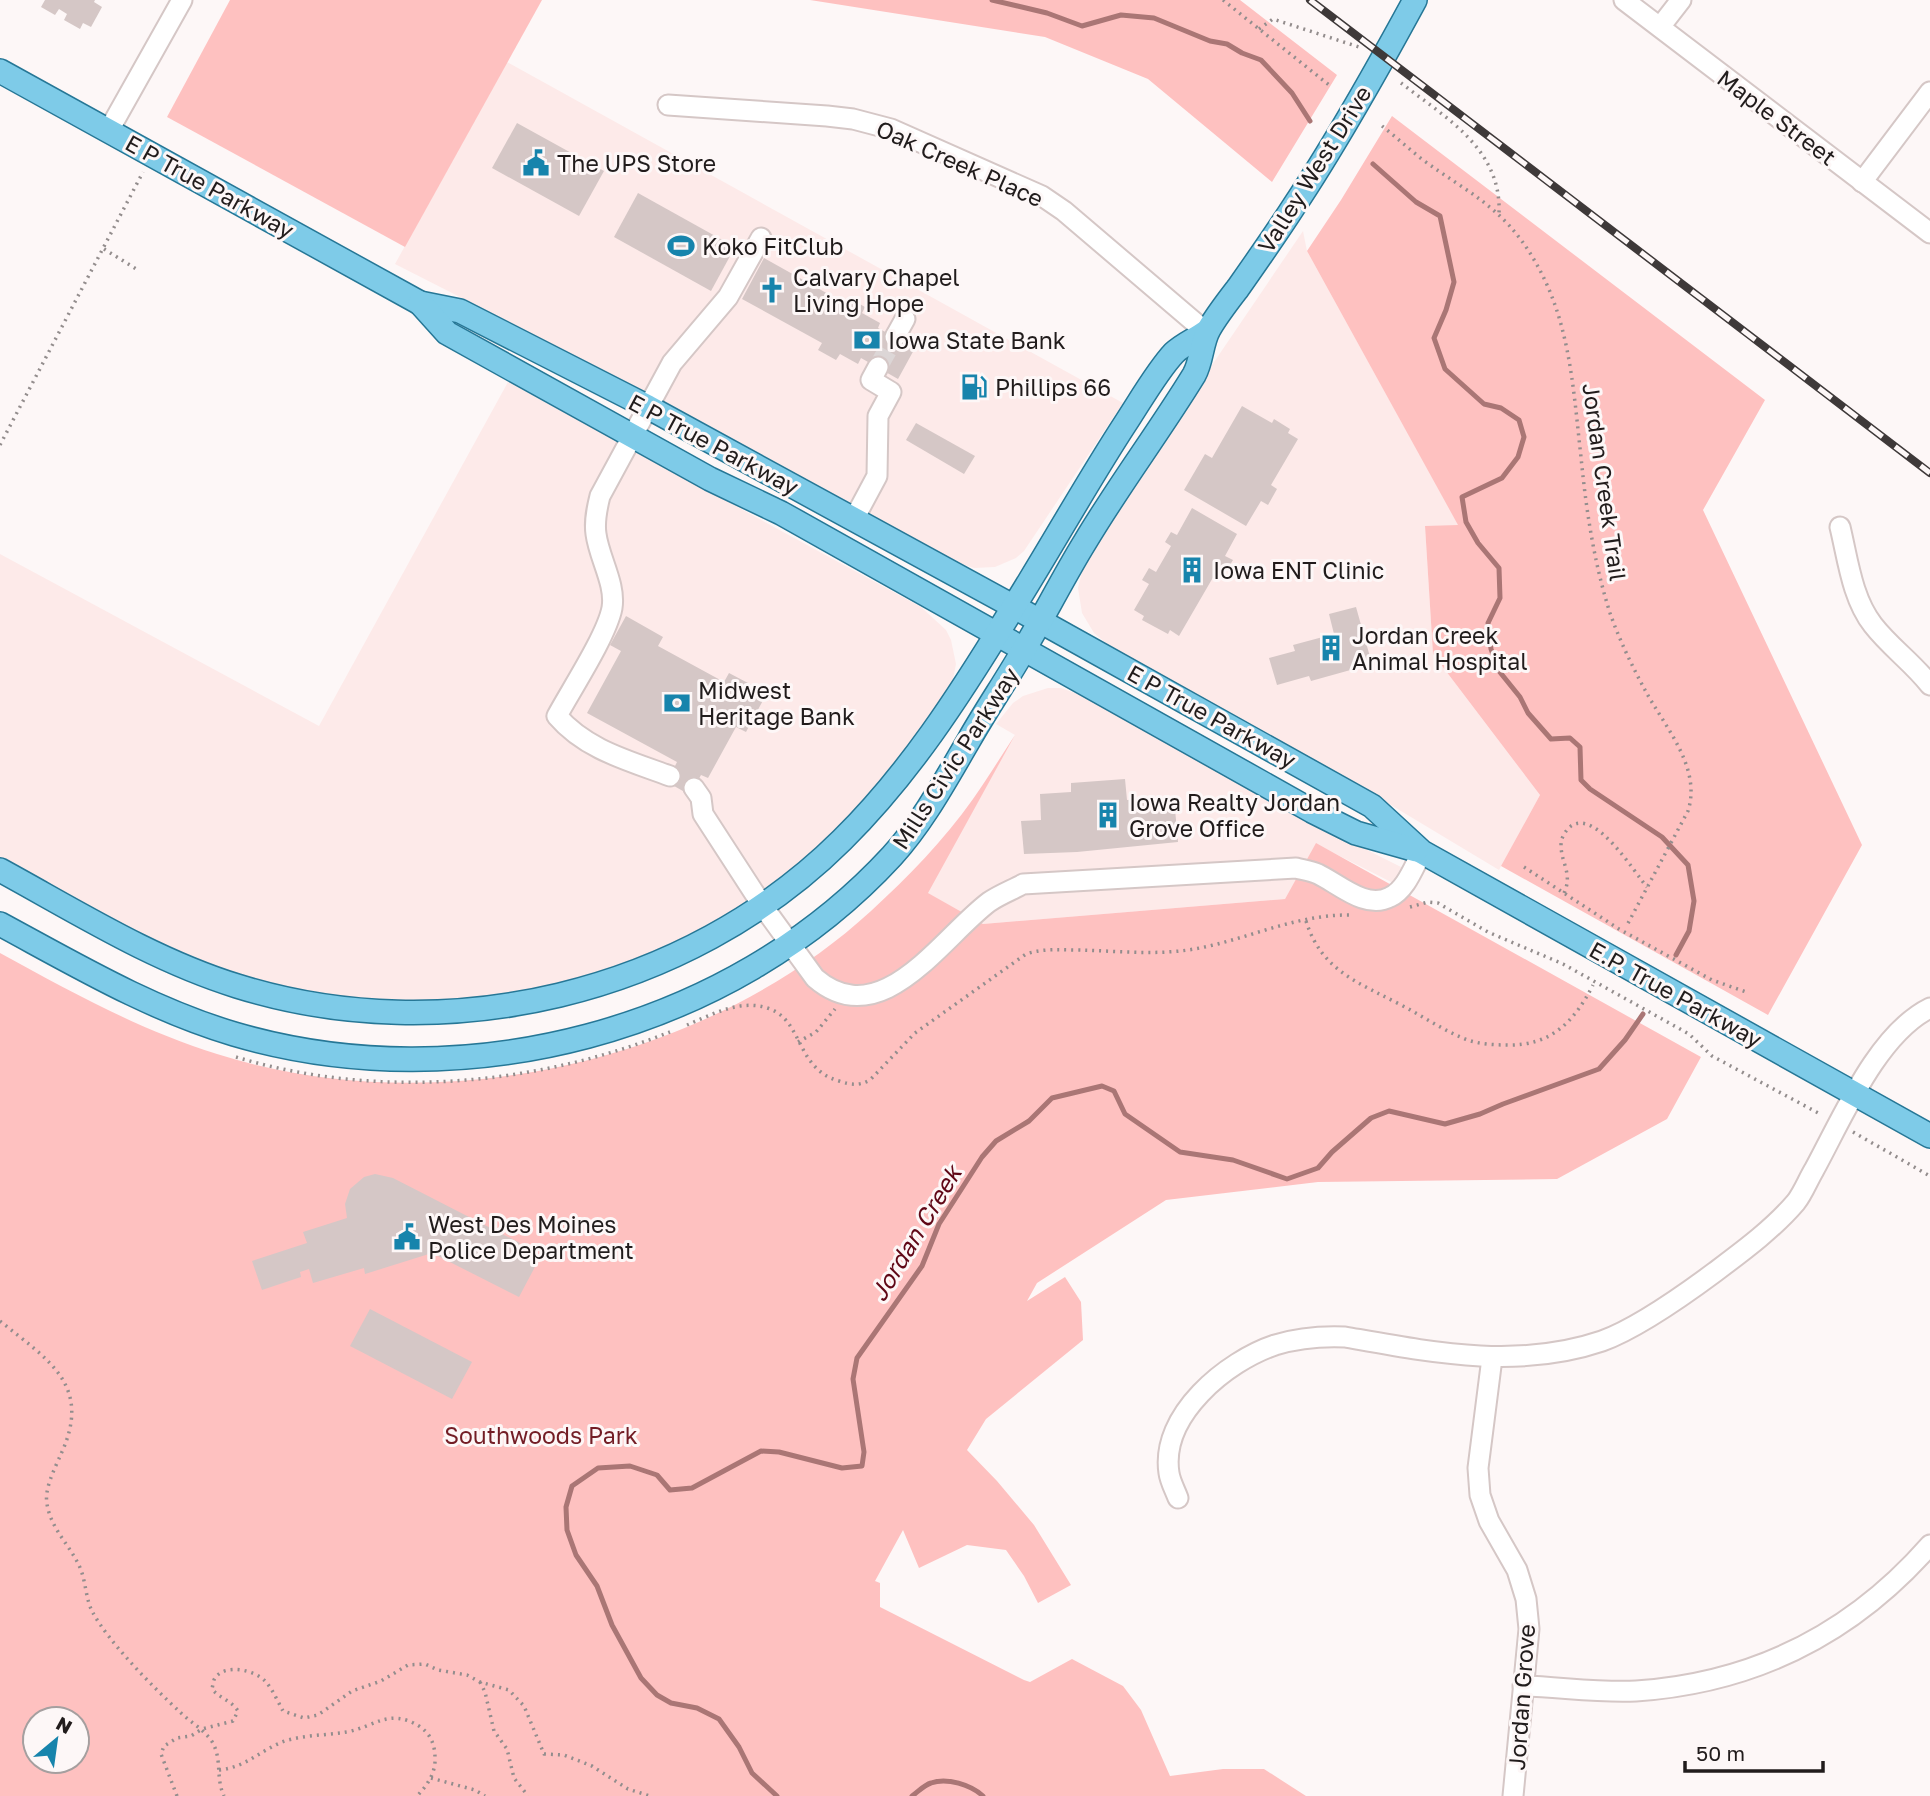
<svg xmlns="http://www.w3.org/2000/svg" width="1930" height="1796" font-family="'Golos Text',sans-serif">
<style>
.built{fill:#fdeae9}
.green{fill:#fec1c0;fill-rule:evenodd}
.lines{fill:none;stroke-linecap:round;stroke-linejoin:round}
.stream{stroke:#aa7675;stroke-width:5}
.building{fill:#d5c7c6}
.minor-tunnel{stroke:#dcd6d6;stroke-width:19;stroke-dasharray:19 10;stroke-linecap:butt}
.minor-casing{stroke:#d5c7c6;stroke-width:23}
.major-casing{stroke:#267796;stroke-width:26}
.path{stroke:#938d8d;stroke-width:3.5;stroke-dasharray:2 5;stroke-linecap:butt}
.minor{stroke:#fff;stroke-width:19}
.major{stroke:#7ecbe8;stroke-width:23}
.rail-casing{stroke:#3e3939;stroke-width:8}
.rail{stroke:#fdf7f7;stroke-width:5;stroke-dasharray:16;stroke-linecap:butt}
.labels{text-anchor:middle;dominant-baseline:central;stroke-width:6;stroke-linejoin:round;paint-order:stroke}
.street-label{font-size:23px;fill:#211c1c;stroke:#fdf7f7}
.poi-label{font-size:23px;fill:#211c1c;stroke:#fdf7f7;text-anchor:start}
.park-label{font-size:23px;fill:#731d25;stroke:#fdf7f7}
.water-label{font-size:24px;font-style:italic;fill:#600716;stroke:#fdf7f7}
</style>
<rect width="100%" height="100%" fill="#fdf7f7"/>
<g class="built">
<path d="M507,62L1123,403L1024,551L1016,558L995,567L974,568L953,561L601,369L395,264Z"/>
<path d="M1303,231L1307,251L1459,526L1425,527L1433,654L1540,795L1499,870L1356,784L1112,648L1094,633L1082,613L1078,588L1084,563L1176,418Z"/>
<path d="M508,382L921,607L946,630L951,640L956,664L951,689L937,711L866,800L842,826L783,877L752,899L719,920L650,955L613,969L539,989L464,1000L388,1002L313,994L241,976L206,965L137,934L0,859V554L319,726Z"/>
<path d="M1048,688H1061L1086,697L1307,820L1411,872L1401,887L1316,844L1285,899L983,924L927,893L1015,735L996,724L1013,703L1023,696Z"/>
</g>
<g class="green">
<path d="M230,0H542L405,247L167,117Z"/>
<path d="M810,0H1240L1337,75L1272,182L1148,79L1045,37Z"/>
<path d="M1392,116L1765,400L1703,510L1862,845L1768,1015L1501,866L1540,795L1433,654L1425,526L1458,525L1307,251L1341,200Z"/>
<path d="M1015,735L928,893L983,924L1285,899L1316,843L1701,1057L1667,1119L1557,1179L1318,1182L1166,1200L1037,1283L1027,1301L1065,1277L1081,1302L1083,1340L986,1419L967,1450L997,1481L1034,1525L1071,1585L1038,1603L1024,1576L1006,1550L967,1545L919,1568L903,1530L875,1581L880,1583V1607L1024,1680L1030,1682L1072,1659L1123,1686L1141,1710L1170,1776L1223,1769H1264L1306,1796H0V953C71,992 140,1030 217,1054C434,1123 703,1065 871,911C908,877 944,840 973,799C988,778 1001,756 1015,735ZM35,1719H77V1761H35Z"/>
</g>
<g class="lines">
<g class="stream">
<path d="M992,0L1047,13L1082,26L1121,15L1154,18L1210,41L1227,44L1242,53L1261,60L1292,93L1310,121"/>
<path d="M1373,164L1416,202L1440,216L1454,282L1446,310L1434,338L1445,369L1484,404L1501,408L1519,420L1524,437L1518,457L1502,478L1462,497L1466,522L1478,543L1499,568L1500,598L1488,623L1491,649L1499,671L1520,697L1528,713L1551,739L1570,738L1580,747L1581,780L1590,789L1662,837L1688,865L1694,901L1689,931L1676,955"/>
<path d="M777,1796L752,1773L739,1747L719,1719L697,1708L671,1703L657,1695L641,1678L612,1625L597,1586L576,1555L567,1530L566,1507L572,1486L598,1468L630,1466L657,1475L670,1490L692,1488L761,1451L779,1452L842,1468L862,1466L864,1452L853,1379L857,1358L922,1266L939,1224L982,1157L996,1141L1029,1121L1052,1098L1102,1086L1114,1091L1125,1114L1180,1152L1233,1160L1287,1179L1318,1168L1332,1152L1371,1118L1389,1111L1445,1124L1480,1114L1503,1104L1599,1069L1625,1040L1643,1014"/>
<path d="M912,1796C918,1792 924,1785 931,1783C947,1777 971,1785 983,1796"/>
</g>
</g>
<g class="building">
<path d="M45,0H95L94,2L102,7L91,27L83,23L80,29L64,20L67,14L59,9L55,15L41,7Z"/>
<path d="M517,123L604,171L579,216L492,168Z"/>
<path d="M638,193L735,247L711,291L614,237Z"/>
<path d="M764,258L846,304L849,298L865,307L862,313L880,323L878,328L915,348L898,379L861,358L858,364L840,354L836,360L818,350L822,343L742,299Z"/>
<path d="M1242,406L1272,423L1274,419L1290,429L1288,433L1298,439L1271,485L1277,489L1268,505L1261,501L1246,526L1184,490L1205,454L1212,458Z"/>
<path d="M916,423L975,456L964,474L906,440Z"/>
<path d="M1192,508L1237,534L1225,556L1233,560L1222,578L1215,574L1179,636L1170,630L1168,634L1142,620L1144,616L1134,610L1149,584L1142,580L1149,568L1156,572L1171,546L1165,542L1171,532L1177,535Z"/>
<path d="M1356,607L1372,664L1311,681L1309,676L1277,685L1269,658L1295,651L1293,645L1334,634L1329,614Z"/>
<path d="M626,616L663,637L658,646L724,682L729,673L767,693L746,732L736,727L708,778L701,775L690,795L667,782L677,762L587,713L621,651L610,645Z"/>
<path d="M1125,779L1127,800L1153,798L1155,810L1175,809L1178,842L1077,852L1024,854L1021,821L1041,820L1040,794L1071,792V783Z"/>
<path d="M375,1174L393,1178L520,1243L518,1247L529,1253L527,1258L537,1263L519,1297L432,1253L365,1274L364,1268L313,1283L309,1269L300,1272L301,1277L262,1290L252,1261L307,1243L303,1232L347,1218L345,1204L350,1189L364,1177Z"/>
<path d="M370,1309L472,1362L452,1399L350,1346Z"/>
</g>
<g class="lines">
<path class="minor-tunnel" d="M878,367L895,337"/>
<g class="minor-casing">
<g id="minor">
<path d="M1624,0L1930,233"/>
<path d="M1660,27L1681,0"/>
<path d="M668,105L827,116L853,119L891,129L1042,196L1064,211L1206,332"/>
<path d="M109,130L182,0"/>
<path d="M1862,182L1930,92"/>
<path d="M895,337L905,319"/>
<path d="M854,519L877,476L878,416L891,392L871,380L878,367"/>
<path d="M1840,527C1848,560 1852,598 1873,625C1890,647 1913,663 1930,685"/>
<path d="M670,776C630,761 586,750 557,716C571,690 607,635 612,608C616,584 599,558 596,534C594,521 597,508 600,496L672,363L728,297L761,238"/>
<path d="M694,788L701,798L703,814L762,905L815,978C881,1035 941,938 989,902C999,895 1012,890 1023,884L1296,868C1304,870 1311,871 1318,874C1339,884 1366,910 1390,897C1406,890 1414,866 1422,852"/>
<path d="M1492,1358L1478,1468L1480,1495L1489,1521L1517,1570L1526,1599L1529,1629L1513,1796"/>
<path d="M1178,1498C1175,1490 1170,1481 1169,1473C1160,1415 1227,1361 1275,1345C1298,1338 1321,1336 1345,1337C1430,1352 1517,1370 1602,1341C1638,1328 1684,1295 1715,1272C1743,1251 1773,1229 1796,1202C1803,1193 1808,1180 1814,1170C1842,1119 1877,1034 1930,1008"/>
<path d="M1523,1686C1560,1687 1599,1693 1636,1691C1754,1683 1852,1634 1930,1545"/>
</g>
</g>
<g class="major-casing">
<g id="major">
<path d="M0,71L420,303L460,311L648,407L1040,621L1372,806L1422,852L1930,1136"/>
<path d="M420,303L447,333L710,479L781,513L1312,811L1356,833L1416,850"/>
<path d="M0,870C77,912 153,960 237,986C445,1051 687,994 842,840C909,774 959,696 1008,616C1048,553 1084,487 1125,424C1139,403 1157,371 1174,353C1182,345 1196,339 1206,332"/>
<path d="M0,924C76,965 150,1009 234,1034C462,1101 730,1032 892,856C923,822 946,779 969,740C987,708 1008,678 1026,646C1046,612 1064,576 1085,542C1119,485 1159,432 1194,375C1202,361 1201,343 1209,329C1217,315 1228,301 1238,288C1257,261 1276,234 1294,206C1338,140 1377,70 1415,0"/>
</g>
</g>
<g class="path">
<path d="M1223,0L1329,85"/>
<path d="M1259,29L1273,19L1359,47"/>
<path d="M1401,83C1446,118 1502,149 1499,214"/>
<path d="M1382,126C1396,137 1409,149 1423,160C1467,192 1503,207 1533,258C1570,319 1573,387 1581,457C1586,509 1594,563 1610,613C1619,639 1632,666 1645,690C1664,726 1702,767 1688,811L1626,927"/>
<path d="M104,249L138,270"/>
<path d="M0,445L143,172"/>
<path d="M1524,867L1619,929L1712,980L1749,993"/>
<path d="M1564,893C1573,874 1561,863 1561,845C1561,838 1565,831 1571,826C1596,809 1634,872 1647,887"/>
<path d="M1410,907L1428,902L1438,903L1488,932L1563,964L1689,1034L1712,1056L1822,1115"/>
<path d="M1306,921C1322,972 1360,983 1403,1006C1424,1017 1443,1030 1465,1039C1478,1044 1493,1045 1507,1045C1551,1046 1574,1022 1593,985"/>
<path d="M687,1025C713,1014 742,998 770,1009C803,1021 796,1069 839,1081C851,1085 859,1086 870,1080L915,1033L1026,954C1044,948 1061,950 1080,950C1115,951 1153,955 1188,950C1243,942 1293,914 1351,915"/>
<path d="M798,1042L816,1032L835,1009"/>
<path d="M236,1057C378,1100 534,1086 670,1032"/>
<path d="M1853,1132L1930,1176"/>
<path d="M0,1321C48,1360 93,1385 61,1454C55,1468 44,1489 47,1504C51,1530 72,1547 81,1570C86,1584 86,1599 92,1611C108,1642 154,1688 180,1712C190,1722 202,1728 211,1740C223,1758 215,1777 224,1796"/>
<path d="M480,1682L485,1692L494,1731L507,1749L514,1778L528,1796"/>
<path d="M219,1770C248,1767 262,1748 288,1740C307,1735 328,1735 347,1732C376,1726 389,1708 419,1726C430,1733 435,1744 435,1758C436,1772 427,1786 417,1796"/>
<path d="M431,1778L475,1790L485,1796"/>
<path d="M177,1796L161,1754L164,1746L177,1738L191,1736L202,1729L233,1721L238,1711C231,1700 219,1698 212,1689C213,1685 213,1681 215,1678C225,1663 256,1670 266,1682C273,1690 278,1702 283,1711L304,1718L318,1715L352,1691L381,1681L408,1665L425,1664L438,1670L467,1675L480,1682L509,1690L524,1706L544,1754L564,1755L592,1766L628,1789L650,1796"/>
</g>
<use href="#minor" class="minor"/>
<use href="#major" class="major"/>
<g class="rail-casing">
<path id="rail" d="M1310,0L1930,473"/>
</g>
<use href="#rail" class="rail"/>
</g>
<defs>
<g id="civic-bare" transform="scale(2.1)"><path d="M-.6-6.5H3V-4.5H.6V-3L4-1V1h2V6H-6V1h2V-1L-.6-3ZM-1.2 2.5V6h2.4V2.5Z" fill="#1784ac" stroke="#fdf7f7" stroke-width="2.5" paint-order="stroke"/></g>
<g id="stadium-bare" transform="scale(2.1)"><path d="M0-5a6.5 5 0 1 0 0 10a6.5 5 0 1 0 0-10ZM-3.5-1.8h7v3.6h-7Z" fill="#1784ac" stroke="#fdf7f7" stroke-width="2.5" paint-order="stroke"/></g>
<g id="church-bare" transform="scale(2.1)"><path d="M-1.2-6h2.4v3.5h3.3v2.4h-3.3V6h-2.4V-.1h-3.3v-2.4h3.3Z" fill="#1784ac" stroke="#fdf7f7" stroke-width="2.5" paint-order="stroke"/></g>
<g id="bank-bare" transform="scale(2.1)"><path d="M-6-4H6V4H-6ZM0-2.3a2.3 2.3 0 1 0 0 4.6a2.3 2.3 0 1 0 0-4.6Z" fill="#1784ac" stroke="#fdf7f7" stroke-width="2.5" paint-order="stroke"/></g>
<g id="fuel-bare" transform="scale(2.1)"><path d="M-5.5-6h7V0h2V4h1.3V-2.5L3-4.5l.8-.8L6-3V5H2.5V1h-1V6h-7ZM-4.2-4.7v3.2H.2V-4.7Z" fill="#1784ac" stroke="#fdf7f7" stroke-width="2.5" paint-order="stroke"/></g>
<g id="building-bare" transform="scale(2.1)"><path d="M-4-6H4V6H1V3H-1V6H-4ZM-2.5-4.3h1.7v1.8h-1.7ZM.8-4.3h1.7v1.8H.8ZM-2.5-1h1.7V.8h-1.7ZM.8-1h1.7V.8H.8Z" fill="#1784ac" stroke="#fdf7f7" stroke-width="2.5" paint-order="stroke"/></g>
</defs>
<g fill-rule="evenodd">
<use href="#civic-bare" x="536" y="163"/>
<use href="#stadium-bare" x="681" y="246"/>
<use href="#church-bare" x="772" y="290"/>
<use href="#bank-bare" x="867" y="340"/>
<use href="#fuel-bare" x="974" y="387"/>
<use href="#building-bare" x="1192" y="570"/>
<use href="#building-bare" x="1331" y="648"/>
<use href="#bank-bare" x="677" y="703"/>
<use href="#building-bare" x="1108" y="815"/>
<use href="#civic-bare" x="407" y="1237"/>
</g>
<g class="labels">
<g class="street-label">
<text transform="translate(1777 117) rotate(37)">Maple Street</text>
<text transform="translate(960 163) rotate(24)">Oak Creek Place</text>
<text transform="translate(1314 169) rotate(-58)">Valley West Drive</text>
<text transform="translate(210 186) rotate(29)">E P True Parkway</text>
<text transform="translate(714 444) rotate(28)">E P True Parkway</text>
<text transform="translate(1605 482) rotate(82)">Jordan Creek Trail</text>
<text transform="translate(1212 716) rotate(29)">E P True Parkway</text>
<text transform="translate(955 758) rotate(-57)">Mills Civic Parkway</text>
<text transform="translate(1676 994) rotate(29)">E.P. True Parkway</text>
<text transform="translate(1521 1697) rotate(-86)">Jordan Grove</text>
</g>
<g class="poi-label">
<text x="557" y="163">The UPS Store</text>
<text x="702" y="246">Koko FitClub</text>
<text x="793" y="277">Calvary Chapel<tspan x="793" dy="26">Living Hope</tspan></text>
<text x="888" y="340">Iowa State Bank</text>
<text x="995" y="387">Phillips 66</text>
<text x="1213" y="570">Iowa ENT Clinic</text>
<text x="1352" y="635">Jordan Creek<tspan x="1352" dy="26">Animal Hospital</tspan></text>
<text x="698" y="690">Midwest<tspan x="698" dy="26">Heritage Bank</tspan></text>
<text x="1129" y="802">Iowa Realty Jordan<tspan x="1129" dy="26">Grove Office</tspan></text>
<text x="428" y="1224">West Des Moines<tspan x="428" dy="26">Police Department</tspan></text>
</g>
<g class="park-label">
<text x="541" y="1435">Southwoods Park</text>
</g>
<g class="water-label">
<text transform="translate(915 1233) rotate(-59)">Jordan Creek</text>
</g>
</g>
<g transform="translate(56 1740) rotate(29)"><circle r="33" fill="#fdf7f7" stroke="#a59f9f" stroke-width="2"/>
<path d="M0-5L12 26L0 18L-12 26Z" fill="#1784ac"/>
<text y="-10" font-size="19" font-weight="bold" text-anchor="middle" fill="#211c1c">N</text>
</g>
<path d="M1685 1761v10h138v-10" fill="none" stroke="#211c1c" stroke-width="3.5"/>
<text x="1696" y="1761" font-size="21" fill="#211c1c" stroke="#fdf7f7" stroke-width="5" paint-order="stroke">50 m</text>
</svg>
